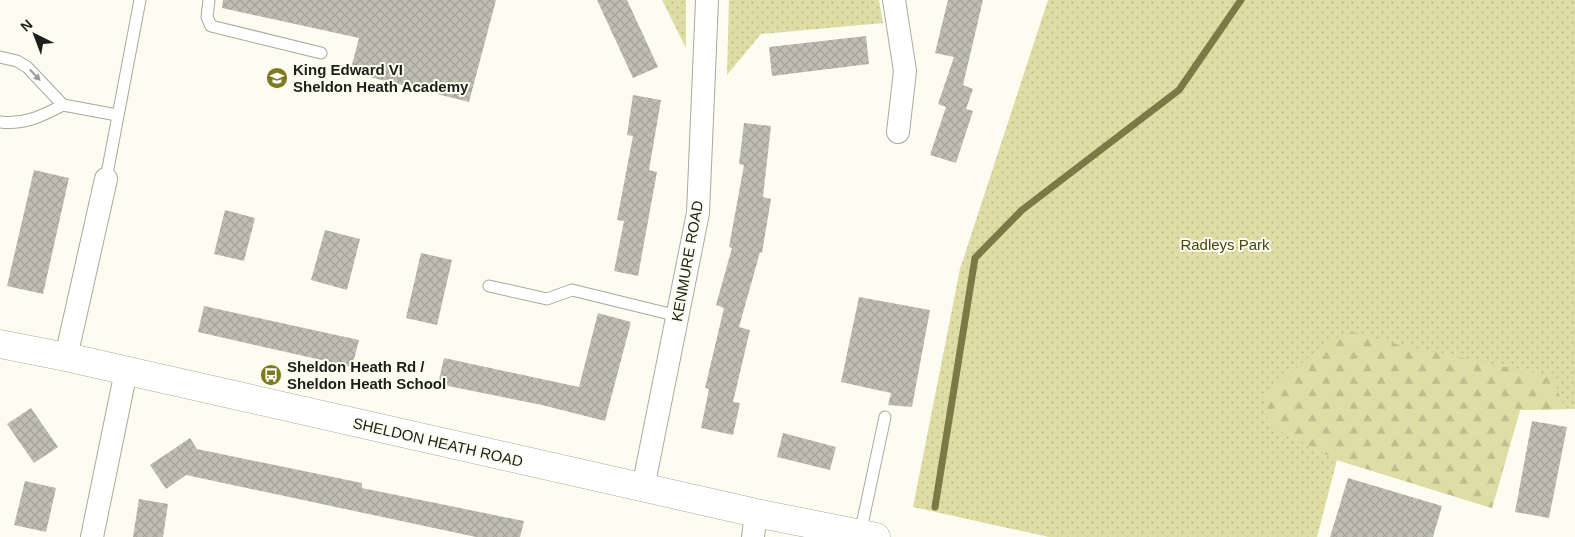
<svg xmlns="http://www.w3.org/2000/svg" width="1575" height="537" font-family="Arial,sans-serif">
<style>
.green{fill:url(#green-dots)}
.forest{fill:url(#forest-firs)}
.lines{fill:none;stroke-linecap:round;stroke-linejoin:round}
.stream{stroke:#7b7946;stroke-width:7}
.building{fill:url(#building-cross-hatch)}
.service-casing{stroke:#a9a99e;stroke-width:13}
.minor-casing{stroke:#a9a99e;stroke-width:24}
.tertiary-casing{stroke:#a9a99e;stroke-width:29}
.service{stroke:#fff;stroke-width:11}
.minor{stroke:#fff;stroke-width:22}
.tertiary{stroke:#fff;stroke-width:28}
.oneway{fill:#9a9a98}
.labels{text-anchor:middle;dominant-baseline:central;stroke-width:4;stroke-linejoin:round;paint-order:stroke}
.poi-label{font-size:15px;font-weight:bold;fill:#1e1e1a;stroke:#fcfcf0;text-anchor:start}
.park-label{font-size:15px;fill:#4a470f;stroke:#fcfcf0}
.street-label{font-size:15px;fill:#1e1e1a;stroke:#fcfcf0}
</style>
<defs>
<pattern id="green-dots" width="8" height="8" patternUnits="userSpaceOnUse" patternTransform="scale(1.25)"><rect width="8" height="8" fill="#dedda5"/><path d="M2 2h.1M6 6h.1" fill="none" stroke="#bebd8d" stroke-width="1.8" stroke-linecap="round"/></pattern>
<pattern id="forest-firs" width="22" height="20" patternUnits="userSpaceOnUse" patternTransform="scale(1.25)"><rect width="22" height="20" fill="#dedda5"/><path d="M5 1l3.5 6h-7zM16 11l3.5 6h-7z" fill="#bebd8d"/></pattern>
<pattern id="building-cross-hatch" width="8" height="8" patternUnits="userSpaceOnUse" patternTransform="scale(1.25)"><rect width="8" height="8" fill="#bebeb2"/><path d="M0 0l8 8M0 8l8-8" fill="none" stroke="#a3a398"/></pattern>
</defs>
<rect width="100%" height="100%" fill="#fcfcf0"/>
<g class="green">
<path d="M662,0H686V48Z"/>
<path d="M729,0H879L883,23L761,34L727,75Z"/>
<path d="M1048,0H1575V409L1520,410L1492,508L1337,460L1317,537H1049L913,507L960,269Z"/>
</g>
<path class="forest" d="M1349,331L1387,342L1552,377L1565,409L1520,410L1492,508L1337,460L1270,426L1263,398L1317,350Z"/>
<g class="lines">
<path class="stream" d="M935,507L975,258L1022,210L1179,90L1241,0"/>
</g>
<g class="building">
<path d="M223,0H496L469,102L350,72L359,38L222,8Z"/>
<path d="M597,0H627L658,67L633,78Z"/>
<path d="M948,0H983L963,85L973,89L966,109L973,111L956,163L930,155L946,107L938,104L954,57L935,53Z"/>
<path d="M866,36L869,64L772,76L769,47Z"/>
<path d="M633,95L661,100L649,170L657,172L638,276L614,271L624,221L617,220L633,136L627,135Z"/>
<path d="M744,123L771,126L763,197L771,199L762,253L760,252L739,327L750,330L733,402L740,403L733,435L701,428L709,389L705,388L724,308L716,305L732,248L729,247L744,165L739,164Z"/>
<path d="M34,170L69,178L43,294L7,286Z"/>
<path d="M225,210L255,218L244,261L214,254Z"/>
<path d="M325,230L360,239L347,290L311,280Z"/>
<path d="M421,253L452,260L437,325L406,318Z"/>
<path d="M859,297L930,310L912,407L888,405L891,393L841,382Z"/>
<path d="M204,306L359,340L352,367L198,332Z"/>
<path d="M598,313L631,322L605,421L542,405L438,384L444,358L579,387Z"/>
<path d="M31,408L58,447L34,463L7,424Z"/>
<path d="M1532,421L1567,427L1549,518L1515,512Z"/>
<path d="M783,433L836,447L830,470L777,457Z"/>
<path d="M190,438L197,449L362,483V488L524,521L520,537H476L186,475L166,489L150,465Z"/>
<path d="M1348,478L1442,506L1433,537H1330Z"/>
<path d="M25,481L56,488L46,532L14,525Z"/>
<path d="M139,499L168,504L163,537H133Z"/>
</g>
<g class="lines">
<g class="service-casing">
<g id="service">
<path d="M209,0L207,17L211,26L321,53"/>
<path d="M0,57L17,61L27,67L63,105L117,115"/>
<path d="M0,122C24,125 42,116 63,105"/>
<path d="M106,179L140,0"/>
<path d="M489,286L547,299L572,290L678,316"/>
<path d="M860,534L885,417"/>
</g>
</g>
<g class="minor-casing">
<g id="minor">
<path d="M894,0L905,71L898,132"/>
<path d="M66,357L106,179"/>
<path d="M643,488L698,213L707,0"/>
<path d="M92,537L126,371"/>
<path d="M753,537L756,513"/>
</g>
</g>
<g class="tertiary-casing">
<path id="tertiary" d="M0,344L66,357L756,513L876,537"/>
</g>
<use href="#service" class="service"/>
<use href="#minor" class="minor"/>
<use href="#tertiary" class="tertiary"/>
</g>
<defs><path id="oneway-solid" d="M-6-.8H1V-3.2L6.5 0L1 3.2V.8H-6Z" transform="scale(1.25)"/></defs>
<use class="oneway" href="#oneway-solid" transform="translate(35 75) rotate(47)"/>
<defs>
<g id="school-disc" transform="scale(1.125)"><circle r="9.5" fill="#7e7a20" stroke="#fcfcf0"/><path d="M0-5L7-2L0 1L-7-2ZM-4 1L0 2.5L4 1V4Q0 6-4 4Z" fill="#fff"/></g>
<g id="bus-disc" transform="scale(1.125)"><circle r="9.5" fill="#7e7a20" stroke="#fcfcf0"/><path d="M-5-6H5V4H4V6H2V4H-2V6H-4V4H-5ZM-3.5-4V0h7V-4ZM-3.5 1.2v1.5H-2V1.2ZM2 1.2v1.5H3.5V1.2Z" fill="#fff"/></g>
</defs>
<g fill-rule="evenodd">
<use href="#school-disc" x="277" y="78"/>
<use href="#bus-disc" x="271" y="375"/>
</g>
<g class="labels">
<g class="poi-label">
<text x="293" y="69">King Edward VI<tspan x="293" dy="17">Sheldon Heath Academy</tspan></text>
<text x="287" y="366">Sheldon Heath Rd /<tspan x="287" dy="17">Sheldon Heath School</tspan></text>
</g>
<g class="park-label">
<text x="1225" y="244">Radleys Park</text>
</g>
<g class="street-label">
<text transform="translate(687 261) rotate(-80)">KENMURE ROAD</text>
<text transform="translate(438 442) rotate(13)">SHELDON HEATH ROAD</text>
</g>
</g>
<g transform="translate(35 35) rotate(318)" stroke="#fcfcf0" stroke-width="4" paint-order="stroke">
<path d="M0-4L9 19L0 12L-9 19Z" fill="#1e1e1a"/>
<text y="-8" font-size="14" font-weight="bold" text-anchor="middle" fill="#1e1e1a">N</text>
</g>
</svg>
